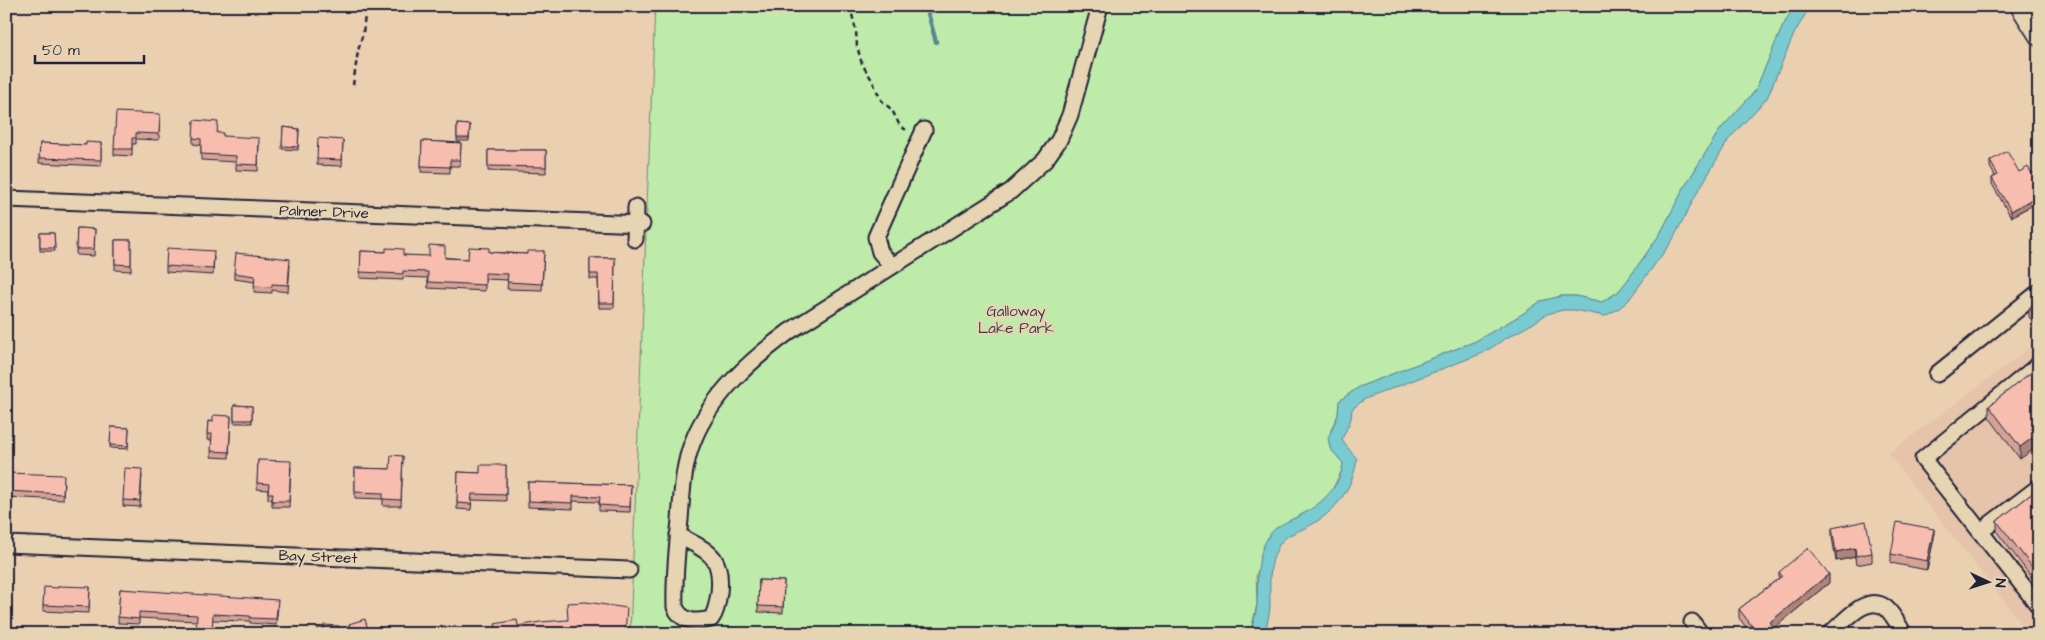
<svg xmlns="http://www.w3.org/2000/svg" width="2045" height="640" font-family="'Architects Daughter',sans-serif">
<style>
.built{fill:#e6c3ab}
.green{fill:#beeba9;stroke:#708672}
.water{fill:#79cad1;stroke:#568795}
.lines{fill:none;stroke-linecap:round;stroke-linejoin:round}
.stream{stroke:#568795;stroke-width:4.5}
.minor-casing{stroke:#22223b;stroke-width:19}
.major-casing{stroke:#22223b;stroke-width:22}
.path{stroke:#22223b;stroke-width:2.5;stroke-dasharray:5 4;stroke-linecap:butt}
.minor{stroke:#e7d4b2;stroke-width:15}
.major{stroke:#e7d4b2;stroke-width:19}
.wall{fill:#d4a396;stroke:#22223b}
.shaded-wall{fill:#ad847a;stroke:#22223b}
.building{fill:#f7bdaf;stroke:#22223b}
.labels{text-anchor:middle;dominant-baseline:central;stroke-width:4.5;stroke-linejoin:round;paint-order:stroke}
.street-label{font-size:15px;fill:#22223b;stroke:#e7d4b2}
.park-label{font-size:15px;fill:#39404c;stroke:#e7d4b2}
</style>
<rect width="100%" height="100%" fill="#eacfb1"/>
<filter id="ink" filterUnits="userSpaceOnUse"><feTurbulence type="fractalNoise" baseFrequency=".02" numOctaves="2"/><feDisplacementMap in="SourceGraphic" scale="10" xChannelSelector="R" yChannelSelector="G"/><feConvolveMatrix kernelMatrix="1 2 1 2 8 2 1 2 1" color-interpolation-filters="sRGB"/></filter>
<g filter="url(#ink)">
<path class="built" d="M2039,341V634H2030L1888,454Z"/>
<path class="green" d="M655,6H1794L1782,28L1755,91L1719,131L1685,186L1660,234L1627,281L1618,292L1602,302L1576,296H1562L1541,301L1524,313L1476,341L1359,387L1339,401L1338,415L1331,429L1330,448L1343,463L1342,470L1330,494L1314,508L1287,522L1256,574L1257,604L1250,634H630Z"/>
<path class="water" d="M1794,6H1810L1794,34L1767,98L1729,139L1697,193L1672,241L1628,301L1618,309L1605,316L1574,310H1563L1547,314L1532,324L1508,337L1483,353L1365,399L1352,409L1351,419L1342,439L1343,442L1357,459C1352,492 1333,515 1303,529C1293,533 1283,537 1278,547C1268,565 1270,584 1270,603C1270,614 1267,624 1264,634H1250C1253,624 1256,614 1257,604C1258,579 1255,554 1271,533C1277,525 1289,521 1297,517C1319,506 1340,489 1343,463L1330,448L1328,438L1338,415L1339,401L1359,387L1476,341L1524,313L1541,301L1562,296H1576L1602,302L1618,292L1627,281L1660,234L1685,186L1719,131L1755,91L1782,28Z"/>
<g class="lines">
<path class="stream" d="M926,6L936,42"/>
<g class="minor-casing">
<g id="minor">
<path d="M6,199L642,224"/>
<path d="M635,239L636,207"/>
<path d="M892,266L880,252L876,237L924,130"/>
<path d="M2039,364L1923,459L2039,606"/>
<path d="M1937,374L2039,292"/>
<path d="M1981,531L2039,487"/>
<path d="M678,535C708,552 723,554 719,593C717,603 717,611 711,619C695,623 682,622 675,607C674,578 677,548 680,520C682,493 683,466 693,441C711,395 752,359 790,331L1011,191L1045,160L1059,140L1070,115L1100,6"/>
<path d="M6,544L629,570"/>
<path d="M1692,622L1701,634"/>
<path d="M1830,634C1843,623 1867,592 1886,608C1893,614 1899,626 1904,634"/>
</g>
</g>
<g class="major-casing">
<path id="major" d="M2020,6L2039,36"/>
</g>
<g class="path">
<path d="M850,6L856,31L857,46L862,64L872,80L881,100L892,110L900,126L908,131"/>
<path d="M353,85L358,51L363,33L366,6"/>
</g>
<use href="#minor" class="minor"/>
<use href="#major" class="major"/>
</g>
<g class="wall">
<path d="M160,114L159,140L136,139V144H132V156L114,155V149Z"/>
<path d="M457,124L470,125L469,141H457Z"/>
<path d="M283,127L299,129L298,150L282,149Z"/>
<path d="M217,133L223,136L259,144L258,171L236,170V162L201,160V145L193,144V138Z"/>
<path d="M343,140L342,166L317,165V159Z"/>
<path d="M422,141L461,143L460,166H450V173L421,172Z"/>
<path d="M40,143L86,145L101,143V166L39,163Z"/>
<path d="M488,150H546V173L488,171Z"/>
<path d="M1990,161L2019,172L2032,174L2039,170V201L2011,217L1992,184V178L1995,176L1990,167Z"/>
<path d="M77,228L95,229L94,256L76,255Z"/>
<path d="M40,233H54L55,251H40Z"/>
<path d="M115,240H131V271L115,270Z"/>
<path d="M361,251L386,252L403,255L468,259L489,252L527,254L544,251L542,290L507,289L508,280L485,279V291L428,288V278L403,277V280L360,278Z"/>
<path d="M214,257L213,275L166,272V266Z"/>
<path d="M590,258H615L614,308H599L598,279H590Z"/>
<path d="M290,265L288,292L272,290V293L254,292L255,282L234,279V273Z"/>
<path d="M2039,300V328L2029,317V308Z"/>
<path d="M2039,366L2020,459L1989,417V406Z"/>
<path d="M234,405L252,406V423H234Z"/>
<path d="M231,416L229,458L211,457L212,440H207L208,421L213,422Z"/>
<path d="M111,427L129,428L128,449L110,448Z"/>
<path d="M403,456L401,506H383V499L355,498V468L390,469Z"/>
<path d="M258,460L291,467L289,507H272V499H268V490L257,489Z"/>
<path d="M506,465V501L472,500L471,510L457,509L458,472L480,473Z"/>
<path d="M6,473L64,481L63,500L6,497Z"/>
<path d="M142,475L140,507L123,506V500Z"/>
<path d="M528,482L631,485L630,512L599,511V502L573,501V509L528,507Z"/>
<path d="M2039,488V587L1997,532V521Z"/>
<path d="M1832,528L1872,553V562L1856,565L1855,557L1836,561L1832,537Z"/>
<path d="M1934,538L1927,570L1891,563V554Z"/>
<path d="M1779,572L1829,583L1773,629V634H1751L1739,618V609L1779,578Z"/>
<path d="M759,580L784,581L783,613L758,612Z"/>
<path d="M90,587L89,613L43,611V605Z"/>
<path d="M120,589L278,606L276,625L250,623V621L213,620L197,621L139,618V624L118,623Z"/>
<path d="M349,624L369,633L384,634H350L349,630Z"/>
</g>
<g class="shaded-wall">
<path d="M2039,195V201L2011,217V211Z"/>
<path d="M2039,433V445L2020,459V447Z"/>
<path d="M1934,529V538L1927,570V561Z"/>
<path d="M1855,548V557L1836,561V552Z"/>
<path d="M1829,574V583L1773,629V634H1764L1770,622Z"/>
</g>
<g class="building">
<path d="M116,112L160,114L159,134L136,133V138H132V149H114Z"/>
<path d="M194,120L218,122L217,133H223V136L259,138L258,165L236,164V156L201,154V139L193,138Z"/>
<path d="M457,124L470,125L469,138H457Z"/>
<path d="M283,127L299,129L298,147L282,146Z"/>
<path d="M318,138L343,140L342,160L317,159Z"/>
<path d="M422,141L461,143L460,160H450V167L421,166Z"/>
<path d="M86,142L101,143V160L39,158L40,143L86,145Z"/>
<path d="M488,150H546V167L488,166Z"/>
<path d="M2007,151L2019,172L2028,167L2032,174L2039,170V195L2011,211L1992,178L1998,175L1990,161Z"/>
<path d="M77,228L95,229L94,249H76Z"/>
<path d="M40,233H54L55,248H40Z"/>
<path d="M115,240H131V265L115,264Z"/>
<path d="M429,245L445,246V258L468,259L469,247L489,248V252L502,253L527,254V251H544L542,284L507,282L508,274L485,273V285L428,282V272L403,271V274L360,272L361,251L386,252V248L403,249V255L429,256Z"/>
<path d="M167,248L214,251L213,269L166,266Z"/>
<path d="M236,253L290,259L288,285L272,284V287L254,286L255,276L234,273Z"/>
<path d="M590,258H615L614,303H599L598,274H590Z"/>
<path d="M2039,300V319L2029,308Z"/>
<path d="M2039,366V433L2020,447L1989,406Z"/>
<path d="M234,405L252,406V420H234Z"/>
<path d="M213,415L231,416L229,452L211,451L212,434H207L208,421L213,422Z"/>
<path d="M111,427L129,428L128,446L110,445Z"/>
<path d="M391,455L403,456L401,500L383,499V493L355,492V468L390,469Z"/>
<path d="M258,460L291,461L289,501H272L273,493H268L269,484L257,483Z"/>
<path d="M480,465H506V495L472,494L471,504L457,503L458,472L480,473Z"/>
<path d="M125,468L142,469L140,501L123,500Z"/>
<path d="M6,473L64,475L63,494L6,491Z"/>
<path d="M528,482L631,485L630,507L599,505L600,497L573,496V503L528,501Z"/>
<path d="M2039,488V576L1997,521Z"/>
<path d="M1866,521L1872,553L1856,556L1855,548L1836,552L1832,528Z"/>
<path d="M1897,522L1934,529L1927,561L1891,554Z"/>
<path d="M1808,548L1829,574L1770,622L1773,627L1764,634H1758L1739,609L1782,576L1779,572Z"/>
<path d="M759,580L784,581L783,607L758,606Z"/>
<path d="M58,586L90,587L89,607L43,605L44,587L58,588Z"/>
<path d="M120,589L278,600L276,619L250,618V616L213,614L212,634H196L197,615L139,612V619L118,617Z"/>
<path d="M586,602L627,608L625,634H497L495,624L517,620L518,626L540,622L568,620L567,603Z"/>
<path d="M365,619L369,633L383,628L384,634H352L349,624Z"/>
<path d="M324,625L339,626V634H312V633H318V628L324,629Z"/>
</g>
</g>
<g class="labels">
<g class="street-label">
<text transform="translate(324 212) rotate(2)">Palmer Drive</text>
<text transform="translate(318 557) rotate(2)">Bay Street</text>
</g>
<g class="park-label">
<text x="1016" y="311">Galloway<tspan x="1016" dy="17">Lake Park</tspan></text>
</g>
</g>
<rect width="2045" height="640" fill="none" stroke="#e7d4b2" stroke-width="25"/>
<rect x="12" y="12" width="2020" height="615" fill="none" stroke="#22223b" stroke-width="2" filter="url(#ink)"/>
<g transform="translate(1988 582) rotate(94)" stroke="#e7d4b2" stroke-width="4" paint-order="stroke">
<path d="M0-4L9 19L0 12L-9 19Z" fill="#22223b"/>
<text y="-8" font-size="14" font-weight="bold" text-anchor="middle" fill="#22223b">N</text>
</g>
<path d="M35 55v8h109v-8" fill="none" stroke="#22223b" stroke-width="2.5"/>
<text x="42" y="55" font-size="15" fill="#22223b" stroke="#e7d4b2" stroke-width="4" paint-order="stroke">50 m</text>
</svg>
